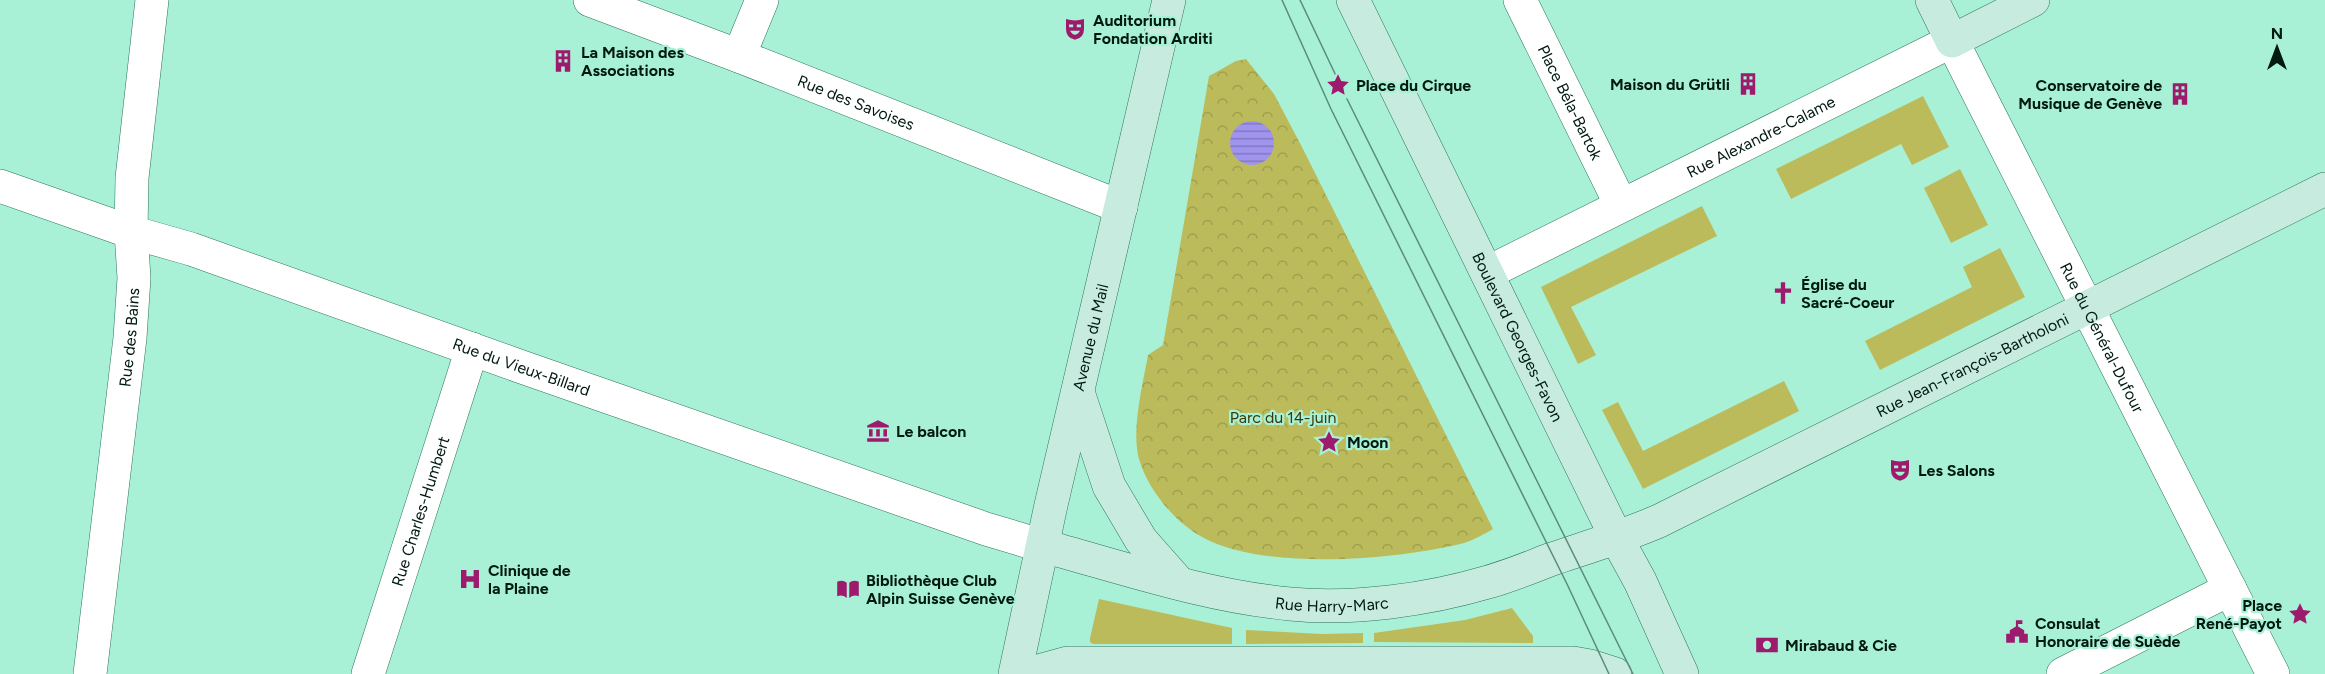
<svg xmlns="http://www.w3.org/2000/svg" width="2325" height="674" font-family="Figtree,sans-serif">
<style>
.grass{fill:#bbbb5b}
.forest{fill:url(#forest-crowns)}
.water{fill:url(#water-rules)}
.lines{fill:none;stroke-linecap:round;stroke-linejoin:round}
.street-casing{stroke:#2d745d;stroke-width:34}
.secondary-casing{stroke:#2d745d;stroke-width:34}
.street{stroke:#fff;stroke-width:33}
.secondary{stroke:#c8ebe0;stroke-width:33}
.tram{stroke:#5a8c7a;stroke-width:1.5}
.labels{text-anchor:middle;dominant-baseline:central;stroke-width:4.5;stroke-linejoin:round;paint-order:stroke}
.poi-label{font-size:16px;font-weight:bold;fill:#001911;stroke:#a9f1d6;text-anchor:start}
.street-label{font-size:16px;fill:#001911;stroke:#a9f1d6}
.park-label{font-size:16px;fill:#3a390c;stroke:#a9f1d6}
</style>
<defs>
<pattern id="forest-crowns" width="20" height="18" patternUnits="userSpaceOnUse" patternTransform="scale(1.5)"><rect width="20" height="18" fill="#bbbb5b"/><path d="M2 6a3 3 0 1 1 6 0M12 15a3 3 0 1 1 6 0" fill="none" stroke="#9fa04e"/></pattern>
<pattern id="water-rules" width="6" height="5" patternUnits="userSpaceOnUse" patternTransform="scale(1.5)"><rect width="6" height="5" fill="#a094ee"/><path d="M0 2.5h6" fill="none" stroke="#8078bf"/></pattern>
</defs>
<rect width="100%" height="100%" fill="#a9f1d6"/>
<g class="grass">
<path d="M1923,96L1949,147L1912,165L1901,144L1791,199L1776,169Z"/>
<path d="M1960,169L1988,225L1951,243L1924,188Z"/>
<path d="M1702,206L1717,236L1571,307L1596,355L1578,364L1541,287Z"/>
<path d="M2000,248L2025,297L1880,370L1865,341L1972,287L1963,267Z"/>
<path d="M1784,381L1799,411L1643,489L1602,410L1618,402L1643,451Z"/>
<path d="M1099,599L1232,628V644H1093L1090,642V638Z"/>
<path d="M1512,608L1533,636V643L1374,642V633L1465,620Z"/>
<path d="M1246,630L1322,634L1363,633V643L1246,644Z"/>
</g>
<path class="forest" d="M1246,59L1274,94L1302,147L1493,529C1484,534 1474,540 1464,543C1398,560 1265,571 1204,538C1175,523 1148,490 1139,459C1131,431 1143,383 1148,355L1163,345L1209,76L1236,61Z"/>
<circle class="water" cx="1252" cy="143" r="22"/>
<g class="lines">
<g class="street-casing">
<g id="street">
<path id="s1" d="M590,0L739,56L1121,207"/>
<path id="s2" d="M1520,0L1621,205"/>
<path d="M739,56L762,0"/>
<path id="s3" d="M0,186L131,232L191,249L519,366L986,529L1043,546"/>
<path id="s4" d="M1487,273L1952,41L2273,674"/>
<path id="s5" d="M90,674L130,338L134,278L131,232L132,178L152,0"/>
<path id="s6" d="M368,674L472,349"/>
<path d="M2063,674L2230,589"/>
</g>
</g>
<g class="secondary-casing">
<g id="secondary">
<path id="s7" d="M1353,0L1617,539L1640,581L1682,674"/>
<path d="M1932,0L1952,41L2033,0"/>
<path d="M1078,392L1109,486L1141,540L1179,583"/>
<path id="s8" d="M1043,546C1124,568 1206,596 1290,604C1354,610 1427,600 1488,582C1510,576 1531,567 1552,559C1588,547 1624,536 1659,521L2325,189"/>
<path id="s9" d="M1015,674L1051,505L1169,0"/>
<path d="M1028,674L1068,663H1573L1590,666L1615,674"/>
</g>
</g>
<use href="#street" class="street"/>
<use href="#secondary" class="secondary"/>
<g class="tram">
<path d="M1282,0L1331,109L1567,584L1609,674"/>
<path d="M1300,0L1348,101L1633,674"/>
</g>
</g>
<defs>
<g id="theatre-bare" transform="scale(1.8)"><path d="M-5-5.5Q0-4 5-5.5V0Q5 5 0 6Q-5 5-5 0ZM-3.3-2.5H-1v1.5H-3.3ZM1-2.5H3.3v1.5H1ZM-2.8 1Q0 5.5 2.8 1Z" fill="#9d1a6c" stroke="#a9f1d6" stroke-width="2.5" paint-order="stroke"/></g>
<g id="building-bare" transform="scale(1.8)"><path d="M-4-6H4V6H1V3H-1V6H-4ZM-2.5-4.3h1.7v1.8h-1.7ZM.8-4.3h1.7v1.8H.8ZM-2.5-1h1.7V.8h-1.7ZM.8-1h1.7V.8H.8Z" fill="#9d1a6c" stroke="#a9f1d6" stroke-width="2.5" paint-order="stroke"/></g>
<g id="sight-bare" transform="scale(1.8)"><path d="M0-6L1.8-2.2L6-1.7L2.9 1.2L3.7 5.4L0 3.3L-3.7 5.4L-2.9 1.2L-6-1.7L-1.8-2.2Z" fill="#9d1a6c" stroke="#a9f1d6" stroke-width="2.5" paint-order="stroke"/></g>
<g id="church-bare" transform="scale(1.8)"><path d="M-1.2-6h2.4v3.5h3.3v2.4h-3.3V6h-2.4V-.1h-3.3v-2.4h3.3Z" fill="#9d1a6c" stroke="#a9f1d6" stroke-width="2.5" paint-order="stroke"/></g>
<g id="museum-bare" transform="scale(1.8)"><path d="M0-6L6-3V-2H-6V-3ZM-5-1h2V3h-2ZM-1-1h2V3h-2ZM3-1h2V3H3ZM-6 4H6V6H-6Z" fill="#9d1a6c" stroke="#a9f1d6" stroke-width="2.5" paint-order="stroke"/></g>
<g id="hospital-bare" transform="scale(1.8)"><path d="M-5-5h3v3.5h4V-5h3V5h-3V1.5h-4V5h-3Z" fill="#9d1a6c" stroke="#a9f1d6" stroke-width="2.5" paint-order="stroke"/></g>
<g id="library-bare" transform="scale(1.8)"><path d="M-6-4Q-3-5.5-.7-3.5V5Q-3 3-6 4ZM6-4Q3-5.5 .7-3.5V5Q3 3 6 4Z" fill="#9d1a6c" stroke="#a9f1d6" stroke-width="2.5" paint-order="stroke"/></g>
<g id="civic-bare" transform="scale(1.8)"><path d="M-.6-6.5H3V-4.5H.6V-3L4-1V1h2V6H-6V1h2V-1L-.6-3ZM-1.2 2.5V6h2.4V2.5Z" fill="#9d1a6c" stroke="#a9f1d6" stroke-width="2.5" paint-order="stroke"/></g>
<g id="bank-bare" transform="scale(1.8)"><path d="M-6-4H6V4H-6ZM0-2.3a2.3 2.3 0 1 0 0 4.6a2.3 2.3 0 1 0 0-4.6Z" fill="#9d1a6c" stroke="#a9f1d6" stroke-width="2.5" paint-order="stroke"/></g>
</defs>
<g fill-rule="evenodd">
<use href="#theatre-bare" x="1075" y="29"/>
<use href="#building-bare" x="563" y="61"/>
<use href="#building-bare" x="1748" y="84"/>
<use href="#sight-bare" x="1338" y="85"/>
<use href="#building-bare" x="2180" y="94"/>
<use href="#church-bare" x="1783" y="293"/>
<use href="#museum-bare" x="878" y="431"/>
<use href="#sight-bare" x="1329" y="442"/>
<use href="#theatre-bare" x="1900" y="470"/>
<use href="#hospital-bare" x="470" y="579"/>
<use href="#library-bare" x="848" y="589"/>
<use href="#sight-bare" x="2300" y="614"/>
<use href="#civic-bare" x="2017" y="632"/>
<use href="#bank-bare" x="1767" y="645"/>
</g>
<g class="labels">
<g class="poi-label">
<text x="1093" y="20">Auditorium<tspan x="1093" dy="18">Fondation Arditi</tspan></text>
<text x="581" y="52">La Maison des<tspan x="581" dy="18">Associations</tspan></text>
<text x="1730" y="84" text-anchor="end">Maison du Grütli</text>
<text x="1356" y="85">Place du Cirque</text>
<text x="2162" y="85" text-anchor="end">Conservatoire de<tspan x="2162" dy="18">Musique de Genève</tspan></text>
<text x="1801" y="284">Église du<tspan x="1801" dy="18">Sacré-Coeur</tspan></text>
<text x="896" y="431">Le balcon</text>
<text x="1347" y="442">Moon</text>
<text x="1918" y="470">Les Salons</text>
<text x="488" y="570">Clinique de<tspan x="488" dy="18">la Plaine</tspan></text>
<text x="866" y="580">Bibliothèque Club<tspan x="866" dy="18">Alpin Suisse Genève</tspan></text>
<text x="2282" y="605" text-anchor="end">Place<tspan x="2282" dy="18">René-Payot</tspan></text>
<text x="2035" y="623">Consulat<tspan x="2035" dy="18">Honoraire de Suède</tspan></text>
<text x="1785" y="645">Mirabaud &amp; Cie</text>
</g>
<g class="street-label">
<text stroke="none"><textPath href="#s1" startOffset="285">Rue des Savoises</textPath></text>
<text stroke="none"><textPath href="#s2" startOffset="114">Place Béla-Bartok</textPath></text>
<text stroke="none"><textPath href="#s4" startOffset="306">Rue Alexandre-Calame</textPath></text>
<text stroke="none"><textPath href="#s5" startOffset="339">Rue des Bains</textPath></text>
<text stroke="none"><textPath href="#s9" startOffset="345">Avenue du Mail</textPath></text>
<text stroke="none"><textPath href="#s7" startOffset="375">Boulevard Georges-Favon</textPath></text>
<text stroke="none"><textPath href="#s4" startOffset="852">Rue du Général-Dufour</textPath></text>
<text stroke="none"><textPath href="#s8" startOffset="986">Rue Jean-François-Bartholoni</textPath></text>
<text stroke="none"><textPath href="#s3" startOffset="552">Rue du Vieux-Billard</textPath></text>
<text stroke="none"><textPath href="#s6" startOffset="171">Rue Charles-Humbert</textPath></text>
<text stroke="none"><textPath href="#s8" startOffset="296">Rue Harry-Marc</textPath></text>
</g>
<g class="park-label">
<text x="1283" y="417">Parc du 14-juin</text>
</g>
</g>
<g transform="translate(2277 48)" stroke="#a9f1d6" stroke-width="4.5" paint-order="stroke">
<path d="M0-4.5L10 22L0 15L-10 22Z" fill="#001911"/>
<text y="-9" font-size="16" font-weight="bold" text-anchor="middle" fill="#001911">N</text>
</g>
</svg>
